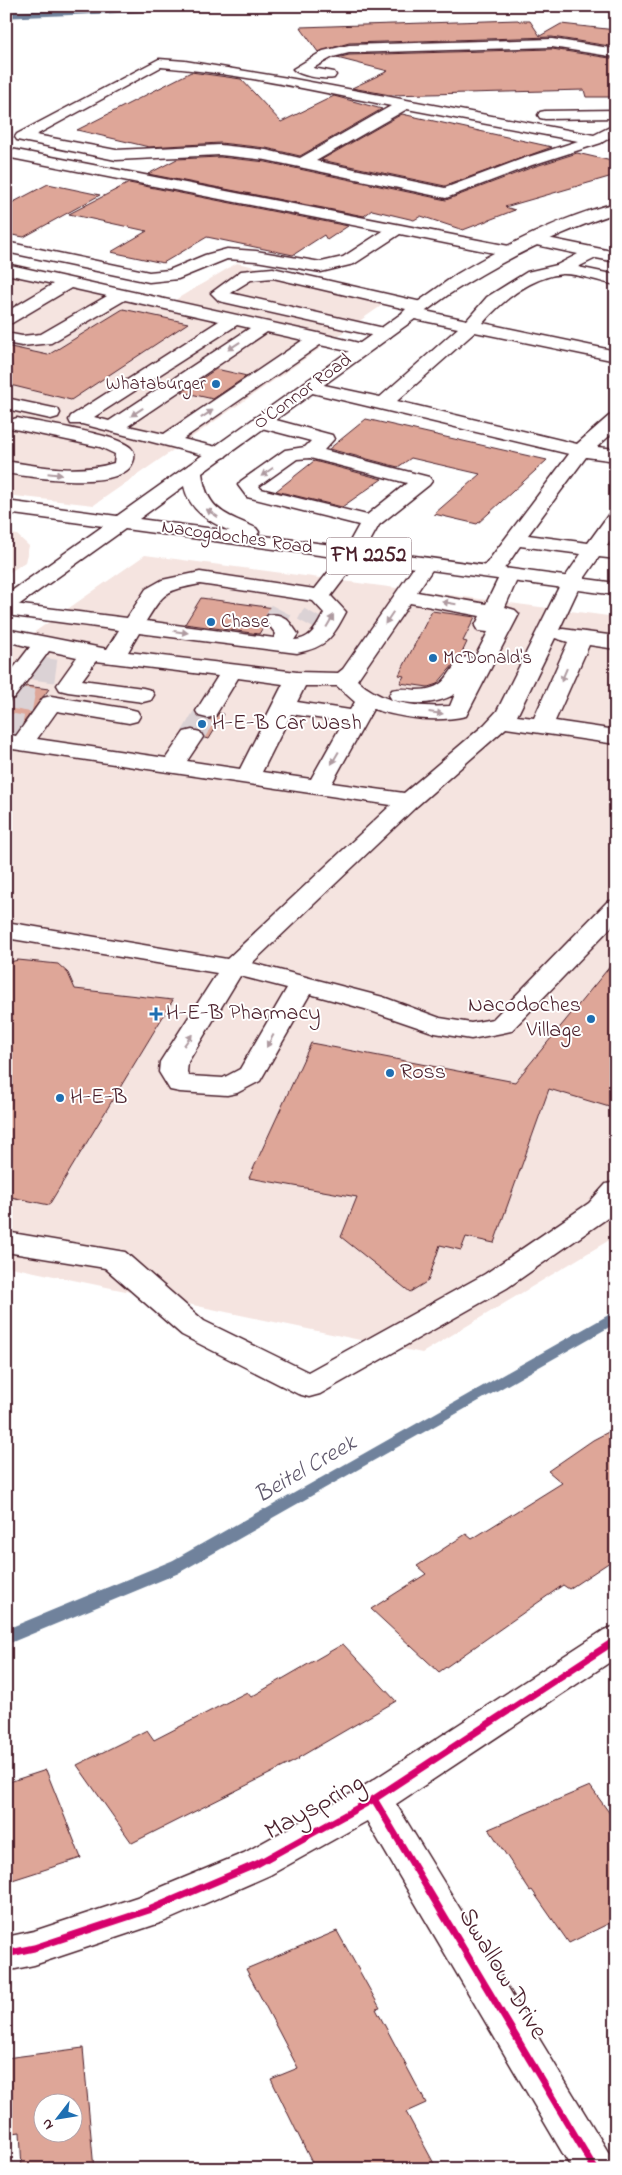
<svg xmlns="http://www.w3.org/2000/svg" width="622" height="2175" font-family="'Indie Flower',sans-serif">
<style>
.built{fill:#f5e4e0}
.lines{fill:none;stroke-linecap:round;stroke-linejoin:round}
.stream-far2{stroke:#6f829c;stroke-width:5.5}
.stream-far1{stroke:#6f829c;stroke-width:11}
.stream{stroke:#6f829c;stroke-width:14}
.building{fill:#dea698;stroke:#4a1f2b;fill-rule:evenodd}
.minor-tunnel{stroke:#dbd2d5;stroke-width:23;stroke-dasharray:23 12;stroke-linecap:butt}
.minor-casing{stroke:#4a1f2b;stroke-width:3}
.major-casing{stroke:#4a1f2b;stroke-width:3}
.minor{fill:#fff;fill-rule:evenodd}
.major{fill:#fff;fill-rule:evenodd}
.cycleway-casing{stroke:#fff;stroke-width:10}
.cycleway{stroke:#d6006c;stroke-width:7}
.oneway{fill:#ae9aa0}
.poi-dot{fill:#1f6fb2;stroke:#fff;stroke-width:2}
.labels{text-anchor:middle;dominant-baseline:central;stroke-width:4;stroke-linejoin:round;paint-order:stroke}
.far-poi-label{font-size:19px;fill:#4a1f2b;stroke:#fff;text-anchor:start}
.far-street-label{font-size:19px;fill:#4a1f2b;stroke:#fff}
.shield{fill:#fff;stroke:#80626b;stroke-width:1}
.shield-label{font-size:21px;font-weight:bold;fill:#4a1f2b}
.poi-label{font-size:22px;fill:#4a1f2b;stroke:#fff;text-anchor:start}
.water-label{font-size:24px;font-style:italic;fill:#60596d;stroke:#fff}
.near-street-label{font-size:26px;fill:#4a1f2b;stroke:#fff}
</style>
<rect width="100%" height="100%" fill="#fff"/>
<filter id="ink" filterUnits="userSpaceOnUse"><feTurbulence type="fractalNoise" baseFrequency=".02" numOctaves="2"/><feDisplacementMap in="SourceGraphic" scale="10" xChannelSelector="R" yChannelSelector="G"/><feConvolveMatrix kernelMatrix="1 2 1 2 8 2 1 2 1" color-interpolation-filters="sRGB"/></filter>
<g filter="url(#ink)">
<g class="built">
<path d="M6,262L175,300L237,263L394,297L94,505L6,495Z"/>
<path d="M6,533L17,535L29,546L25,562L6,575Z"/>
<path d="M145,555L616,617V1236L422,1353L6,1266V652Z"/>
</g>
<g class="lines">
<g class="stream-far2">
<path d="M603,6L616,8"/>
<path d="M6,15L217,6"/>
</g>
<path class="stream-far1" d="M263,1517L616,1317"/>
<path class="stream" d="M6,1637L175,1567L265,1516"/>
</g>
<g class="building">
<path d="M518,20L519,21H530L540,36L561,24L616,30V47L552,37L349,43L318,52L300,27Z"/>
<path d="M552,49L616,59V97H586L584,90L390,95L352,88L388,71L337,58L349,55Z"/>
<path d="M191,72L241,79L281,122L334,96L382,109L300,156L266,148L220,143L149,147L77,130Z"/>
<path d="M402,114L552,147L445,186L321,160Z"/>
<path d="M577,153L616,162V175L505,207L515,210L463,230L421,216L414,220L372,210L364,216L148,174L177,159L220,157L266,162L446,200L533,167Z"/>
<path d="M129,183L348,226L327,240L324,235L293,255L207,237L163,263L111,252L147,231L69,214Z"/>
<path d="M48,184L100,195L24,237L6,234V206Z"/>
<path d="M123,309L188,323L71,400L6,384V346L48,355Z"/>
<path d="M216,369L247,376L213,399L182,392Z"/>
<path d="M366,419L547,460L477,524L434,514L480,474L411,458L398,467L329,449Z"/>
<path d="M314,461L382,479L342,507L276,491Z"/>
<path d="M201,598L274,608L263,619L265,624L259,634L185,624Z"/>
<path d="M432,611L475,617L463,641L467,642L460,657L437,684L428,687L400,683L404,676L399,675Z"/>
<path d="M26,686L49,689L15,734L6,732V703L16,699Z"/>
<path d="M195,713L199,718L207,720L215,718L219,713L224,714L209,739L204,738L200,730L192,728L184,730Z"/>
<path d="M616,959V1109L549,1089L494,1243L466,1237L461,1250L440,1245L428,1281L410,1292L341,1237L357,1197L249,1178L311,1043L515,1082Z"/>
<path d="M18,960L58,964L68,973L75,989L173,1000L49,1205L6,1196V963Z"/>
<path d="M616,1428V1558L569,1589L563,1585L439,1672L371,1609L426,1574L417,1566L466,1534L472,1539L562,1483L548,1471L593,1440Z"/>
<path d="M343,1644L396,1701L298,1758L299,1759L132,1843L77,1765L147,1730L154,1740L247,1692L251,1697Z"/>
<path d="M46,1770L81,1858L6,1882V1783Z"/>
<path d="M590,1786L616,1822V1920L569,1943L532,1890L530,1891L489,1829Z"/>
<path d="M337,1931L380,2008L376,2009L426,2103L406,2112L437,2169H315L271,2079L298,2068L246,1969Z"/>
<path d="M83,2048L94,2169H22L20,2132L6,2134V2058ZM42,2102H72V2132H42Z"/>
</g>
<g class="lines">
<g class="minor-tunnel">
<path d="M276,620L281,610"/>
<path d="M308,625L314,614"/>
<path d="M33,668L62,672"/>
<path d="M11,697L40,702"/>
<path d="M6,724L22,727"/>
<path d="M192,737L207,711"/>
</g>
<g class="minor-casing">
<g id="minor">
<path d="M552,39L616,49V57L552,47L349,53L333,57L313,68L334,72L336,75L334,78C325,80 299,76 293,69L323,51L349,45Z"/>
<path d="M159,59L185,61L294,79L594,135L616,124V134L601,143L532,165L446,198L266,160L220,155L116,160L22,141L17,140L15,137L17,134ZM161,67C238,73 315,91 391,106L300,158L266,150L220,145L116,150L36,135ZM407,109L578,141L522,159L445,188L316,161Z"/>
<path d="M616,110V118L545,119L540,118L538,115L540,112L545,111Z"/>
<path d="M6,148L509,246L515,248L517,251L515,254L509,256L400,234L354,264L321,272L256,261L227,259L178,279L149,282L6,252V242L149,272L169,270L205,255L227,249L256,251L321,262L343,257L383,231L6,157Z"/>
<path d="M533,235L616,252V262L596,258L578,267L616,275V285C601,282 576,273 562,274C531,277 502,301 483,323L616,351V361L475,332L397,401L577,444L609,416L616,414V430L597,447L616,449V461L586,457L528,535L588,543L609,514L616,512V533L607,546L616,547V559L599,557L581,583L559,630L563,629L616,636V649L589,645L555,721L616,730V744L506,728L417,806L252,963L383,997L440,1018L471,1023L493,1019L607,902L616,900V922L511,1031L502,1033L471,1039L435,1033L365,1009L310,994L260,1081L237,1093L227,1095L180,1092L170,1090L159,1072L160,1062L217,973L6,938V922L227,959L391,805L6,748V734L16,736L43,698L51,696L129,709L137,711L140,716L137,721L129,723L57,711L37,739L166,758L184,732L192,730L200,732L203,737L187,761L240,769L283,684L238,678L215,716L207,718L199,716L196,711L218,676L96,661L82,680L143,688L151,690L154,695L151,700L143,702L68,692L60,690L57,685L77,657L49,651L14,698L6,700V678L30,647L6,641V629L107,649L119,630L6,615V603L127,618L146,589L162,580L200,572L315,589L344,552L359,525L247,497L238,485L241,481L285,450L305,447L311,441L254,426L252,422L254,418L261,416L332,435L334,439L324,450L429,477L432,481L429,485L379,525L363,554L331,596L346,612C332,638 327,647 297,653L139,633L128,652L297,672L338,673L343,669L419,560L426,558L433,560L436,564L417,592L486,604L502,571L509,569L516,571L519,575L505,607L515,610L519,614L466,716C435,723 403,718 373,709L332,783L404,793L484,725L497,711L561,583L581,554L520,546C510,559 501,581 483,576L480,572L569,454L304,391L301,387L304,383L310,382L380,397L458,328L405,317L402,313L406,309L273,278L251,280L230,293L384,328L390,329L393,333L390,337L384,338L219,301L211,293L241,271L273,268L426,303L429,307L425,311L467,320L487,297L527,272L557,265L578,254L527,243L525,240L527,237ZM310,458L407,483L367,515L261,489L259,486L297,459ZM200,584L313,601L324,613C317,626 311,640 294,640L298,634C290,622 284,612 268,615L265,620L276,634L274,638L146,621C165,591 165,591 200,584ZM410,603L480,616L475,626L478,631L488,632L474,659L467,657L459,659C446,678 443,690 416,690C408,689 401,688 392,690L389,695L392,700C413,705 436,705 455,694L450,706C416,708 382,703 357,680ZM555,638L568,642L534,718L517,716ZM305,686H337L355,702L350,710L297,702ZM291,714L343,722L311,779L262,772ZM240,976L287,988L240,1069L223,1078L189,1076L187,1072L188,1062Z"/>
<path d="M6,264L318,333L367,345L370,349L367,353L361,354L320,345L183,439L225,449L228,453L225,457L218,459L82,424H71L69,420L71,416L219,321L125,300L51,343L22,346L6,343V333L22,336L41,334L107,296L71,288L12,323L6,324V312L53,284L6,274ZM237,325L250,328L109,421L94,417ZM267,332L303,340L164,434L128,426Z"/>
<path d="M6,398L58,409L60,413L58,417L51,419L6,409Z"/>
<path d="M17,418C39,423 118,434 131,448C135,452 135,458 133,462C123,492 30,477 6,473V461C42,467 78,474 114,463L115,454L100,447L10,428L8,424L10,420Z"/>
<path d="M616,1182V1209L609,1217L507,1288L320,1394L309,1397L298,1394L182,1335L105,1268L6,1252V1232L125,1252L204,1321L308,1372L485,1274L589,1203L606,1184Z"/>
<path d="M616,1626V1658L396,1804L610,2155L616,2169H572L367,1821L270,1875L163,1922L34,1965L6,1971V1937L34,1931L140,1896L244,1853L361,1788L604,1630Z"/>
</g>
</g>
<g class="major-casing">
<path id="major" d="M616,203V213C556,233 501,261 448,295L202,473C207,510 224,514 256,528L259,532L257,535L616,583V595L125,529L13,609L6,611V595L103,526L6,513V501L117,516L457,274C506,245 560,217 616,203ZM184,486C189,510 209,522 230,531L139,519Z"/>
</g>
<use href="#minor" class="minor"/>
<use href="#major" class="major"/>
<g class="cycleway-casing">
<g id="cycleway">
<path d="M374,1799L595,2169"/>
<path d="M6,1954L34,1948L149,1910L257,1864L374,1799L616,1640"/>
</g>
</g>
<use href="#cycleway" class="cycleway"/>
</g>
<defs><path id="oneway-solid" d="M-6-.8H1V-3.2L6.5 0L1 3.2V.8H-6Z" transform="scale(1.25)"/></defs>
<g class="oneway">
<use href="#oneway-solid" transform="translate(234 346) rotate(146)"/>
<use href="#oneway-solid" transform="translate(137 412) rotate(146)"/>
<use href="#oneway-solid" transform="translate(207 414) rotate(-34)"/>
<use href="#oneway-solid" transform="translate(267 472) rotate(145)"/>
<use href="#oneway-solid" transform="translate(55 474) rotate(6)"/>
<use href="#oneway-solid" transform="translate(212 513) rotate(-146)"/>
<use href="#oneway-solid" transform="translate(449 603) rotate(-171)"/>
<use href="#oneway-solid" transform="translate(389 618) rotate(124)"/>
<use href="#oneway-solid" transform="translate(330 621) rotate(-60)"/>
<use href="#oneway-solid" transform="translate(181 632) rotate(7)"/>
<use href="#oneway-solid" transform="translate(564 675) rotate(113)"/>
<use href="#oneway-solid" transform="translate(436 713) rotate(7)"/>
<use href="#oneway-solid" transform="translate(335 758) rotate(120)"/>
<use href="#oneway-solid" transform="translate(188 1040) rotate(-54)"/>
<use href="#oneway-solid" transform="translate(270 1041) rotate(119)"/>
</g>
</g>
<g class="poi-dot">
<circle cx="216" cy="384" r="5"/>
<circle cx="211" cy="622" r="5"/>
<circle cx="433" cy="658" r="5"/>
<circle cx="202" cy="724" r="5"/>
<path d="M153.5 1006.5h5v5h5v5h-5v5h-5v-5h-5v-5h5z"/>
<circle cx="591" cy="1019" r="5"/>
<circle cx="390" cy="1073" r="5"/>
<circle cx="60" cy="1098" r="5"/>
</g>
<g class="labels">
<g class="far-poi-label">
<text x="206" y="384" text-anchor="end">Whataburger</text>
<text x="221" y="622">Chase</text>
<text x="443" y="658">McDonald's</text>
</g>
<g class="far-street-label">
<text transform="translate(303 392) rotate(-36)">O'Connor Road</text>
<text transform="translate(237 538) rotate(8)">Nacogdoches Road</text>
</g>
<rect class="shield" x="326.5" y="537.5" width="85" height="37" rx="4"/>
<g class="shield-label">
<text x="369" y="556">FM 2252</text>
</g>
<g class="poi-label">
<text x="212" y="724">H-E-B Car Wash</text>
<text x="581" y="1006" text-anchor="end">Nacodoches<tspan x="581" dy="25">Village</tspan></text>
<text x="166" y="1014">H-E-B Pharmacy</text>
<text x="400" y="1073">Ross</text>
<text x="70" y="1098">H-E-B</text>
</g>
<g class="water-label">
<text transform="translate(306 1470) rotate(-30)">Beitel Creek</text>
</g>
<g class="near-street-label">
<text transform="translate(315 1808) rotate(-29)">Mayspring</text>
<text transform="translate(502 1974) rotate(59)">Swallow Drive</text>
</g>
</g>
<rect width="622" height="2175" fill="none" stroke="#fff" stroke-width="25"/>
<rect x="12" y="12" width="597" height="2150" fill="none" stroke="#4a1f2b" stroke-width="2" filter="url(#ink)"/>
<g transform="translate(58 2118) rotate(239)"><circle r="24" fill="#ffffff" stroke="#b7a5aa"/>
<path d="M0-4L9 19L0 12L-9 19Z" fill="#1f6fb2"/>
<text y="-8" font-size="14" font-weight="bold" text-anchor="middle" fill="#4a1f2b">N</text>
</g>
</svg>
